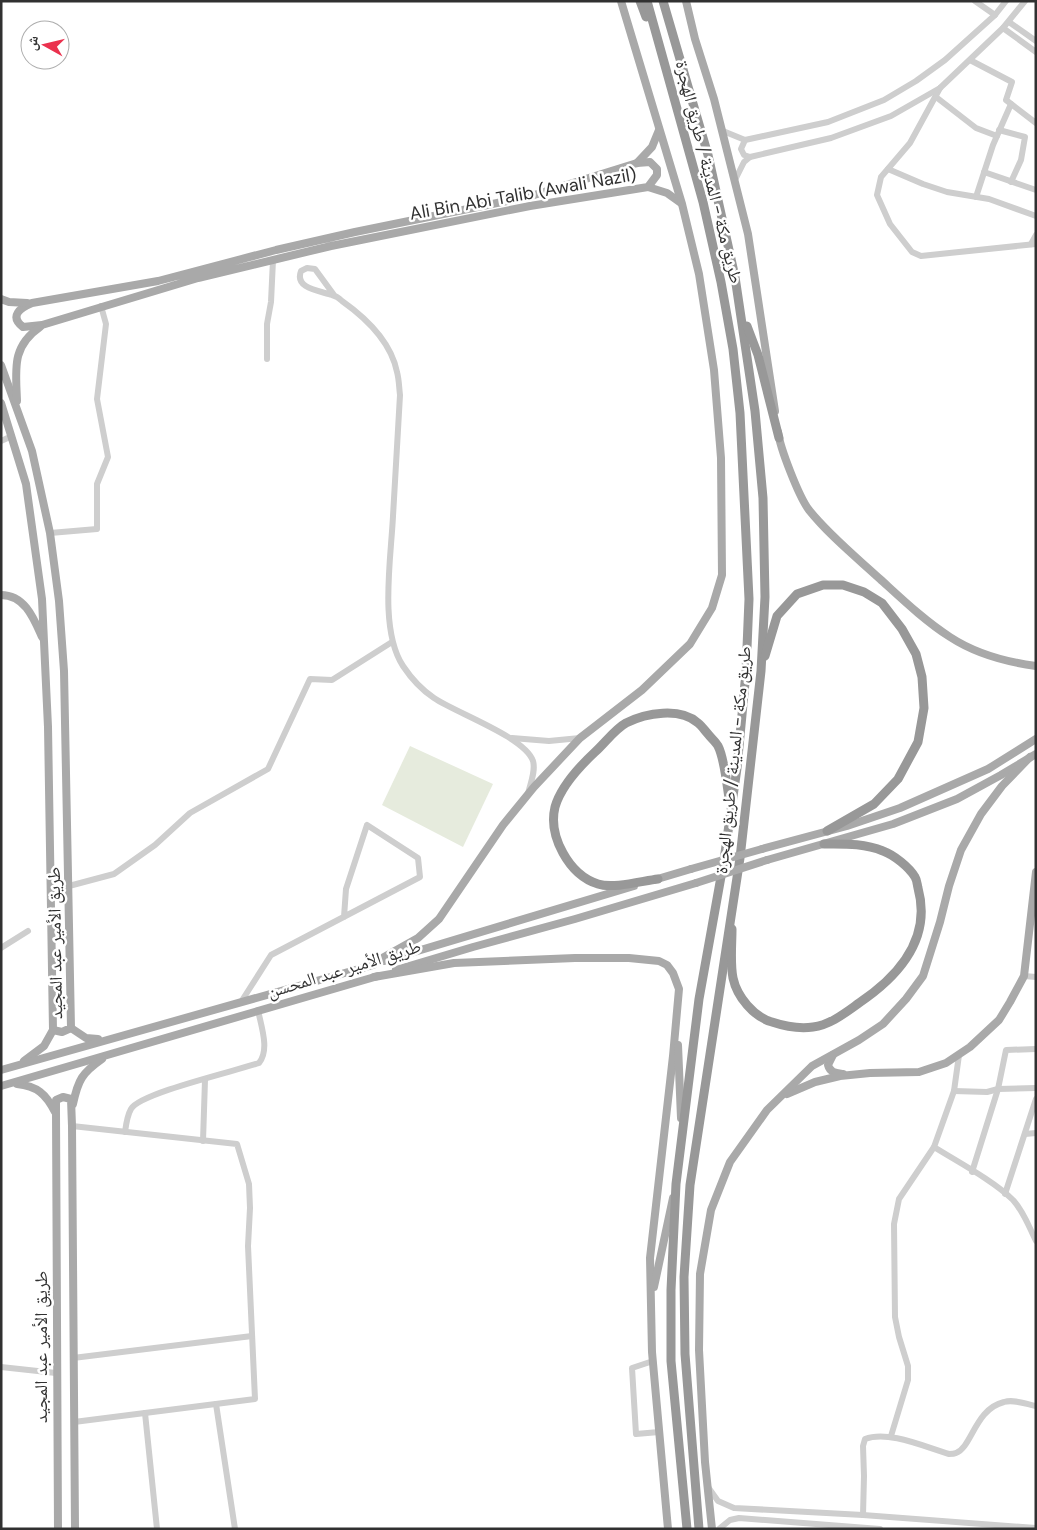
<svg xmlns="http://www.w3.org/2000/svg" width="1037" height="1530" font-family="'DM Sans','Noto Naskh Arabic',sans-serif">
<style>
.garden{fill:#e6ebdd}
.lines{fill:none;stroke-linecap:round;stroke-linejoin:round}
.minor{stroke:#cecece;stroke-width:6}
.major{stroke:#a9a9a9;stroke-width:8}
.highway{stroke:#989898;stroke-width:9}
.major-bridge{stroke:#a9a9a9;stroke-width:8}
.labels{text-anchor:middle;dominant-baseline:central;stroke-width:5;stroke-linejoin:round;paint-order:stroke}
.street-label{font-size:18px;fill:#313131;stroke:#fff}
</style>
<rect width="100%" height="100%" fill="#fff"/>
<path class="garden" d="M410,746L493,784L463,847L382,805Z"/>
<g class="lines">
<g class="minor">
<path d="M975,1L995,15"/>
<path d="M1009,22L1036,41"/>
<path d="M1003,28L1036,52"/>
<path d="M970,60L1012,82L1006,100L1036,123"/>
<path d="M940,88L910,143L881,177L877,195L890,224L912,252L921,256L1036,244"/>
<path d="M936,97L976,128L997,136"/>
<path d="M999,130L1025,137L1021,160L1011,182"/>
<path d="M723,131L745,140L828,122L884,100L916,81L945,60L995,15L1006,1"/>
<path d="M745,140L741,149L744,155L750,157"/>
<path d="M888,169L923,184L947,192L989,199L1036,216"/>
<path d="M984,172L1036,190"/>
<path d="M735,180L744,162L750,157L831,138L891,116L940,88L1003,28L1025,1"/>
<path d="M976,197L993,145L1011,104"/>
<path d="M1031,244L1036,235"/>
<path d="M334,295L315,269L307,268L301,271C294,289 321,291 332,295C336,296 339,298 342,301C366,318 391,342 397,372C399,379 399,387 400,395C398,435 395,476 393,516C391,559 379,629 403,666C411,678 422,690 434,698C456,713 525,737 533,761C536,771 530,784 528,794"/>
<path d="M267,359V324L271,302L273,260"/>
<path d="M1,441L12,436"/>
<path d="M50,533L97,529V484L108,457L97,399L106,324L101,306"/>
<path d="M512,738L549,741L580,738"/>
<path d="M69,886L114,874L155,845L190,813L268,769L310,679L332,680L392,642"/>
<path d="M1,948L28,931"/>
<path d="M1024,976L1036,977"/>
<path d="M241,1002L271,955L420,877L418,858L367,825L346,889L344,917"/>
<path d="M954,1091L987,1092L998,1089L1036,1088"/>
<path d="M72,1126L237,1144L249,1184L250,1208L248,1246L255,1399L74,1422"/>
<path d="M125,1132C126,1125 127,1116 131,1109C140,1093 236,1071 259,1063C270,1050 261,1026 258,1010"/>
<path d="M1025,1134L1036,1133"/>
<path d="M203,1141L205,1080"/>
<path d="M934,1147C958,1162 994,1181 1013,1200C1024,1212 1029,1227 1036,1241"/>
<path d="M972,1172L998,1089L1006,1050L1036,1049"/>
<path d="M1005,1194L1036,1099"/>
<path d="M73,1358L252,1336"/>
<path d="M653,1361L632,1368L636,1434L659,1432"/>
<path d="M1,1367L56,1373"/>
<path d="M216,1404L235,1529"/>
<path d="M145,1413L157,1529"/>
<path d="M891,1436L908,1380V1366L899,1337L895,1317L894,1224L899,1199L934,1147L954,1091L959,1055"/>
<path d="M708,1487L718,1501L734,1508L863,1515L1036,1528"/>
<path d="M863,1515L864,1476L863,1446L865,1439C888,1430 925,1447 949,1454C951,1454 954,1454 956,1453C972,1447 975,1409 1004,1402C1014,1399 1026,1404 1036,1406"/>
<path d="M719,1529L730,1520L739,1518L880,1529"/>
</g>
<g class="major">
<path d="M686,1L695,39L714,99L748,234L775,411"/>
<path d="M650,162L657,169V175L648,187L530,206L331,246L198,278L42,325L23,327C9,316 20,308 32,303L158,281L276,250L355,232L531,196L637,163Z"/>
<path d="M637,163L652,147L659,130"/>
<path d="M648,187L667,193L681,203"/>
<path d="M1,299L9,302L27,303"/>
<path d="M1,365L32,451L50,533L59,601L64,671L71,1028L62,1032L53,1030"/>
<path d="M17,401C16,370 11,347 40,327"/>
<path d="M1,403L26,484L42,599L48,727L53,1030L44,1046L24,1061"/>
<path d="M778,432C780,448 799,497 809,510C829,535 856,557 880,579C902,599 925,621 950,637C976,654 1006,662 1036,666"/>
<path d="M1,595C25,595 34,619 42,637"/>
<path d="M762,849L847,826L900,808L988,769L1036,739"/>
<path d="M767,860L893,824L957,799L1001,775L1036,754"/>
<path d="M654,880L691,869"/>
<path d="M384,961L634,886"/>
<path d="M368,966L418,938L439,919L503,825L534,787L580,738L642,690L690,644L712,608L722,575L721,458L714,370L699,274L682,204L621,1"/>
<path d="M396,970L473,947L575,919L696,883"/>
<path d="M374,977L454,963L575,958H629L659,961L667,965L673,973L679,989L673,1056L650,1258L652,1352L668,1529"/>
<path d="M71,1028L86,1038L98,1039"/>
<path d="M678,1045L681,1118"/>
<path d="M833,1055L828,1065C830,1073 837,1073 843,1074"/>
<path d="M1,1070L373,965"/>
<path d="M17,1084C37,1086 46,1094 55,1112"/>
<path d="M1,1086L378,976"/>
<path d="M787,1094L815,1082L840,1076L870,1073L919,1072L946,1063L970,1047L999,1020L1010,1002L1024,976L1036,872"/>
<path d="M73,1104C78,1080 82,1073 102,1059"/>
<path d="M654,1287L673,1198"/>
<path d="M58,1529L56,1113V1100L63,1097L71,1099L72,1126L75,1529"/>
<path d="M712,1529L705,1462L699,1350L700,1274L711,1210L730,1162L767,1110L812,1066L859,1040L883,1024L906,999L923,976L940,922L949,886L961,850L981,814L1002,786L1030,757"/>
</g>
<g class="highway">
<path d="M640,1L646,17"/>
<path d="M647,1L703,202L721,282L733,349L740,413L749,599L746,672L737,768L724,860L699,999L676,1184L671,1290V1361L687,1529"/>
<path d="M663,1L708,155L735,277L755,411L763,498L765,597L761,671L740,858L690,1185L684,1277L685,1354L699,1529"/>
<path d="M747,326L758,355L779,438"/>
<path d="M765,656L777,616L797,594L823,585H843L864,592L882,603L902,629L916,654L922,677L924,708L918,742L898,779L874,804L827,831"/>
<path d="M658,879C642,881 613,889 598,884C569,875 548,836 555,807C561,786 580,766 595,752C605,743 615,729 626,723C646,713 680,707 698,723C702,726 705,731 708,734C711,738 716,742 718,746C724,757 727,785 729,798"/>
<path d="M732,929C732,945 730,963 733,978C737,997 754,1017 772,1022C784,1026 799,1029 813,1027C830,1025 845,1013 859,1003C899,976 932,939 918,888C917,884 917,880 915,877C909,867 894,855 883,851C864,843 844,844 824,844"/>
</g>
<g class="major-bridge">
<path d="M691,869L762,849"/>
<path d="M696,883L767,860"/>
</g>
</g>
<g class="labels">
<g class="street-label">
<text transform="translate(709 172) rotate(76)">طريق مكة - المدينة / طريق الهجرة</text>
<text transform="translate(523 194) rotate(-10)">Ali Bin Abi Talib (Awali Nazil)</text>
<text transform="translate(733 760) rotate(-84)">طريق مكة - المدينة / طريق الهجرة</text>
<text transform="translate(55 943) rotate(-91)">طريق الأمير عبد المجيد</text>
<text transform="translate(344 969) rotate(-17)">طريق الأمير عبد المحسن</text>
<text transform="translate(41 1347) rotate(-90)">طريق الأمير عبد المجيد</text>
</g>
</g>
<rect width="1037" height="1530" fill="none" stroke="#313131" stroke-width="5"/>
<g transform="translate(45 45) rotate(278)"><circle r="24" fill="#ffffff" stroke="#adadad"/>
<path d="M0-4L9 19L0 12L-9 19Z" fill="#eb314e"/>
<text y="-8" font-size="14" font-weight="bold" text-anchor="middle" fill="#313131">ش</text>
</g>
</svg>
